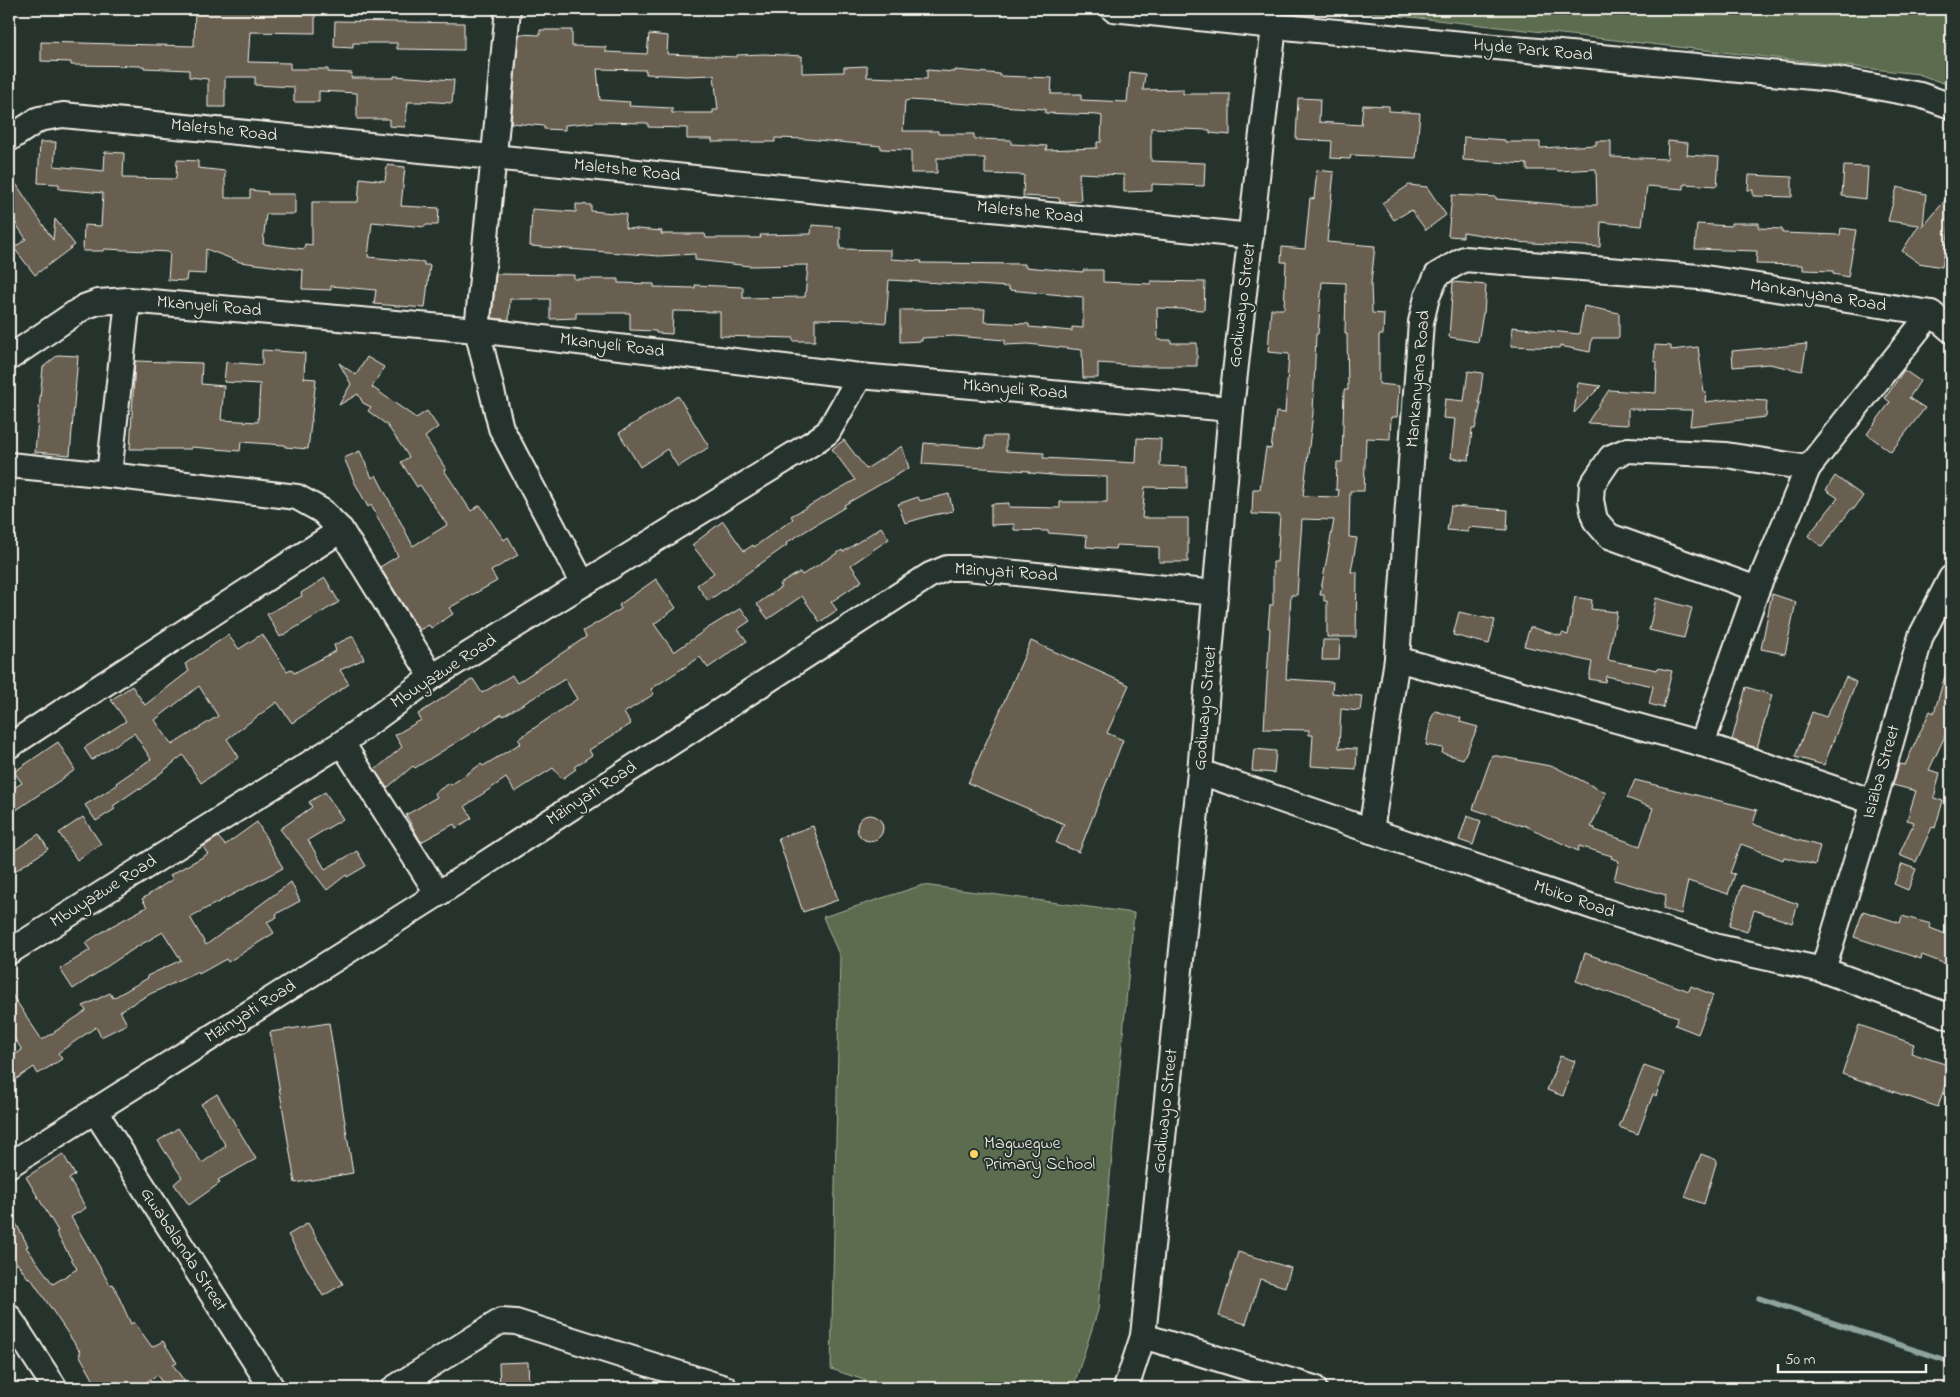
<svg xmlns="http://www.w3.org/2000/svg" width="1960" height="1397" font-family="'Indie Flower',sans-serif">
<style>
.green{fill:#5b6d50;stroke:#a8af9c}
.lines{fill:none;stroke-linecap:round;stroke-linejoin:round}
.stream{stroke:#8fa49f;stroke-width:5.5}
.building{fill:#675e51;stroke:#f4f1e8;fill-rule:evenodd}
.minor-casing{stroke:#f4f1e8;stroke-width:28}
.minor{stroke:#26332d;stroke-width:24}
.poi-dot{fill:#ffd166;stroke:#26332d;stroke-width:2}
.labels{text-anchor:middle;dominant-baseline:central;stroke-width:4;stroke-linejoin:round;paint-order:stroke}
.street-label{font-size:18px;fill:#f4f1e8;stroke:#26332d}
.poi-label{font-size:18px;fill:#f4f1e8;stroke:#26332d;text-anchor:start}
</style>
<rect width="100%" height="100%" fill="#26332d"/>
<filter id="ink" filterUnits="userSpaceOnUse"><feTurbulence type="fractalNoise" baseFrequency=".02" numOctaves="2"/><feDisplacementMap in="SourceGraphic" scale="10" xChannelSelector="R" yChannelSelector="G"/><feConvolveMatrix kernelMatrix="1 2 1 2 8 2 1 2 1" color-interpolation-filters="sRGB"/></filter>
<g filter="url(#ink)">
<g class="green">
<path d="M1338,9H1951V86L1918,74Z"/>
<path d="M923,885L1134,913L1098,1310L1073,1388H888L831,1369L840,957L823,917Z"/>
</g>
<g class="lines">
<path class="stream" d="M1759,1298L1951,1362"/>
</g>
<g class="building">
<path d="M195,9L315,11V33L250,32L248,62L290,63V69H328V72L352,73L351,78H394V76L454,80L452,103L422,101V102H408L405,127L389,126V119H357V93L319,91V102H294V87L255,85V77H225V107H208V79L189,77V70L144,68V66L71,65V62L41,61V42L194,46Z"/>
<path d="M335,21L464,23V50L397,49V43H353V48L334,47Z"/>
<path d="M540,30H572V46L606,47V52L647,54L649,34L668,36L667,54L737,57V55L765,54L802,56V73L844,72V67L867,66V77L927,79V70L955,72V70L1000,74V76L1052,78L1051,94H1081V100L1127,102L1130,72L1145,74L1143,90L1183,89V94H1230V135L1210,133V130L1151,128V161L1205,163L1204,186L1152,184V191L1124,192V175L1079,173L1081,201L1060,202L1059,198L1023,196L1024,175L985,174V158H937V173H911V150L881,149V146L807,139L775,138V142H712V139H687V128L648,127V123L596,122L565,125V130L544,129V126L511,123L519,34L540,35ZM597,69L646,70V74L686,76L714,75L718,110H713V113H672V108L629,106L630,102L600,100ZM910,100L1045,109V113L1098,115L1102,116L1101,142H1097V148L1046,150L1047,146L1011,144V140L974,139V134H938V131H903L905,101Z"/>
<path d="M1298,98L1320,99L1319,122L1361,125L1363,105L1389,106V111L1420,113L1416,158L1351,155L1350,159L1331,158L1332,141L1296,139Z"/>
<path d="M1464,137L1505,140V142H1540V148L1596,145V141H1611V157L1667,159L1668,141L1688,143L1687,155L1719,157L1717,186L1684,184V189L1647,186L1642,226L1601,222L1600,247L1516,242L1517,241L1463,232V237L1448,236L1452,195L1496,197V199L1566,205H1597L1596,169L1558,171V170H1527V164L1463,160Z"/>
<path d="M40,142H56L54,166L104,171L105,152L124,153L123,178L176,179L177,160L198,161V168L225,171V198H250V190L268,192L267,194H295V214H266L263,244L304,249L305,244L312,245V202H358L360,178L385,181L387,165L405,167L401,206L439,208L438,225H425V227L372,222L368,257L424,262V265H430L425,308L374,304L376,290L331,286V290L302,289L303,270L240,262L206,249L205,274L187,273L186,281L168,280L170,252L104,249L103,251H83L84,225L101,226L103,193L59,189V184L38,183Z"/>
<path d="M1844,166L1868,167L1866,199L1842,196Z"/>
<path d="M1317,170L1334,172L1327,242L1375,246L1371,283L1372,313L1384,314L1383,335H1379V384L1399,386L1397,417H1391L1390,439L1366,438L1364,491H1350L1349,537L1357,538L1351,572H1357L1356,637H1327V601H1324V595H1320L1334,520L1302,519L1297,595H1291L1286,679L1333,682L1332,693L1362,696L1360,711L1341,709L1339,748L1357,749L1356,769L1311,766L1313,735H1309V730L1264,729L1270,628H1268L1270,605H1273V562H1277L1280,515L1252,514L1253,489H1260L1266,448L1271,449L1276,412L1285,413L1289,354L1268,352L1271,309H1284L1286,262H1281L1282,247L1305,249L1310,198L1314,199ZM1322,282L1346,283L1345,334H1347L1348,390H1344L1342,462H1337L1336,490H1339L1338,497L1303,496L1313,413L1316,334H1318Z"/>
<path d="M9,173L53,240L55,219L75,245L35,275L14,248L26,239L9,213Z"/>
<path d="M1749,175L1792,177V197L1753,196V190H1748Z"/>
<path d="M1409,185L1427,187L1446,215L1426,230L1411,210L1394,220L1382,203Z"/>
<path d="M1897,187L1926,194L1923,227L1951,193V220L1942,267L1919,263L1902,251L1919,225L1888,221Z"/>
<path d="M576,204L591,205V211L626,214L625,228L662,231L661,234H705L706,238H761L760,235L811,234L812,225L840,227V249L891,250V259L922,261L921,263L1025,264V267L1083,272V270H1103V282L1151,284V281L1205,282L1204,310L1157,308L1158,340H1171V343H1197V366H1143L1098,363V378H1083L1082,350L1028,344L1005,345V340L954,336L922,338V341L900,342V310L985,309L984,322L1029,324V327L1072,331V327L1083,328V297L1009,290V287L889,280L886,323L865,321V320L815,319V341H793V338L720,336V312L673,311L672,334L656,333V331L630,330V313H576V318L550,319V299H510L509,320L492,318L496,274L574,275V279H618V283L654,284V287L695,288V285L743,287V298L805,297L808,265L750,266L695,260V254L659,256L530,246L532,209L576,212Z"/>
<path d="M1731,223H1759V228L1782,229V233L1840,235L1841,228L1856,230L1848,277L1833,274V271L1803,270V265L1756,264L1757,251L1695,249L1697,224L1731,226Z"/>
<path d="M1453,282L1486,285L1484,313H1483L1478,342L1449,337Z"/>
<path d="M1584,306L1619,313V338H1592L1590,352L1560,346L1559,348L1511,346L1512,327L1579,334Z"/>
<path d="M1807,344L1802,371L1769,364L1733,367L1732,351Z"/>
<path d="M1655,345L1671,346V350L1698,347L1704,392H1706L1705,402L1731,399L1767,401L1766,417L1690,426L1692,410L1628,409V425L1587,423L1609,390L1656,393L1657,362L1654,361Z"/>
<path d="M262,350L305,353L304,378L316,379L308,449L285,447V445L241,442L240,451L191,447V449H130L135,361L202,363L201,384L224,386L221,420L258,422L260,384L224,382L226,362L262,365Z"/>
<path d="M58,355L78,356L70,455L35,452L43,367Z"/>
<path d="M367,357L384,367L372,387L416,418L427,411L438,427L425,437L446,469L444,470L471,511L480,505L504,540L508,537L518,555L491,571L497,581L449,608L453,614L431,628L429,625L419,630L380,567L398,556L371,505L368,507L355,483L344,458L360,451L372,478L376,475L413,546L447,525L420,485L417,487L401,462L409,457L387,425L368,411L371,407L363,403L358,394L339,405L351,384L339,363L356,375Z"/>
<path d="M1904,370L1920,381L1909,398L1925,408L1891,452L1867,434L1890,402L1885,398Z"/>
<path d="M1468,371L1483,373L1479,403H1481L1475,429H1472L1469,460L1451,458L1455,419L1443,418L1445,399L1464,401Z"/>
<path d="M1578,383L1601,386L1574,413Z"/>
<path d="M678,396L709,447L678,467L667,449L640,467L619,433Z"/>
<path d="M985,436H1006V451L1044,453L1043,458L1136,463L1137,438L1161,439L1160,466L1187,467V488L1145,487L1142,518H1188V562H1159V547L1116,545L1115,549L1086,547L1087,536L1048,533V531L1014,530V524L991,525V504L1009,503V507L1060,508V502H1107V477L1061,476L1030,473L1029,471L922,464L924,443L985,448Z"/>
<path d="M844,440L866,469L902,446L909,468L844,505L845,507L786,543L787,545L708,601L697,585L714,573L692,545L723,521L744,551L753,545L754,547L793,519L791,516L855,480L832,449Z"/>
<path d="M1835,476L1863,496L1854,509L1852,508L1822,547L1808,536L1838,498L1826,490Z"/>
<path d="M949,494L953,511L929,516L905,523L898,504L918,497L920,501Z"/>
<path d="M1451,506L1508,510L1507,530L1468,527V532L1447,530Z"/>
<path d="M881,527L889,539L851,565L862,581L831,602L837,610L820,622L802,596L768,619L757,604L781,587L780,584L800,572L802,575L842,550L843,552Z"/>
<path d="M325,578L339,602L280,637L267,614L302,596L301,593Z"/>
<path d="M656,579L676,608L654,624L674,652L708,628L741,608L750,621L738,629L747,641L708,668L700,657L651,689L654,694L624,713L631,724L589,750L592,755L574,767L576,769L562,779L553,768L515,792L506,778L465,806L472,818L456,828L454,824L421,842L406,815L437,797L434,793L450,783L451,785L481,764L483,766L521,743L518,739L577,699L565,679L503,716L502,714L415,768L413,766L387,788L375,770L402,747L395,735L421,720L418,714L473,679L482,693L512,675L517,683L586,637L583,631L621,609L619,605Z"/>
<path d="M1772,594L1796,602L1785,654L1761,649Z"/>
<path d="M1575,597L1592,600L1591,609L1617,612L1608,660L1657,670L1658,668L1672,671L1663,708L1649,704L1653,686L1606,676L1605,682L1589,679L1592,662L1524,646L1530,627L1561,636L1562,633L1568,635Z"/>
<path d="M1656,598L1692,608L1684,638L1649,630Z"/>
<path d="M1459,612L1495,620L1489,644L1453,635Z"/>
<path d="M262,634L287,671L291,669L294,673L336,651L334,645L353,636L364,659L340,670L349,684L292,723L277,702L227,739L239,757L201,783L183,755L140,790L139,788L113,806L115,809L96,821L85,805L117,785L116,783L151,759L134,733L92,760L84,748L126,721L111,700L132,686L145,705L189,671L185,664L228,635L239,649ZM199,686L218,716L172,745L155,720Z"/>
<path d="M1323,640H1340L1339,660H1322Z"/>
<path d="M1031,641L1129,685L1107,733L1123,740L1079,852L1056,843L1064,824L968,783Z"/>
<path d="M1947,669L1951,670V723L1929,770L1940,773L1934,798L1943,801L1935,828L1932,827L1916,862L1899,855L1914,822L1907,820L1916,791L1893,785L1899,764L1905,765L1930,711L1934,713Z"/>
<path d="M1846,677L1856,682L1824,765L1795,757L1812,712L1826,717Z"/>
<path d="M1746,687L1772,695L1757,748L1732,740Z"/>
<path d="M1435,711L1461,718L1460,722L1478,727L1463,759L1442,753L1443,748L1426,745L1431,719Z"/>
<path d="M58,742L75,770L9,815V791L22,783L14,772Z"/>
<path d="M1254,749L1276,751L1274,773L1252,771Z"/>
<path d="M1492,755L1555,767L1606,793L1591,827L1595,828V830L1640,846L1653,808L1627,798L1635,780L1757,810L1753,824L1794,839L1820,846L1815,865L1784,857L1783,860L1741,844L1730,873L1735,874L1728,894L1688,881L1681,914L1663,909L1666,895L1614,880L1619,861L1611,858L1612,856L1579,846L1578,851L1524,825L1523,826L1473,809Z"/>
<path d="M325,792L343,819L308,840L325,869L357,851L366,866L347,877L346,875L327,890L280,829L312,807L309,802Z"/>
<circle cx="870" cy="828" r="13"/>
<path d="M1467,816L1481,821L1473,845L1459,840Z"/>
<path d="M83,817L101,844L77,860L59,833Z"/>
<path d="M257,822L283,868L190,917L206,945L291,882L300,901L276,914L277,917L267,922L274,933L228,962L226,959L199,974L198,972L150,994L120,1011L127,1024L101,1037L96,1027L58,1053L62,1059L38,1074L34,1067L9,1084V1059L22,1050L9,1030V990L42,1040L86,1011L83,1006L110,993L113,998L148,978L147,976L181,960L163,932L135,948L73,989L60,969L90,950L85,943L110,927L147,907L142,899L173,879L170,875L208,854L203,847L218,837L225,845Z"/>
<path d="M813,826L838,900L803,912L778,838Z"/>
<path d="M39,834L48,849L9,875V854Z"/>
<path d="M1902,864L1916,869L1908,890L1894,884Z"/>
<path d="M1742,885L1798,904L1792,923L1754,910L1747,932L1729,926Z"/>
<path d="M1863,911L1900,923L1902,916L1931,924L1930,928L1951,936V966L1922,955L1921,959L1854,937Z"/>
<path d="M1585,953L1689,991L1691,986L1713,995L1698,1034L1675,1025L1678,1017L1576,981Z"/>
<path d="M329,1023L353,1173L295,1183L270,1032Z"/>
<path d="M1859,1025L1914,1044L1911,1053L1951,1066L1938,1107L1842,1074Z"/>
<path d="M1560,1056L1575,1061L1563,1096L1547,1090Z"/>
<path d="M1644,1066L1664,1073L1656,1096L1653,1094L1638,1134L1619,1127Z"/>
<path d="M217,1094L256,1159L218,1180L220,1183L189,1205L174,1184L182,1177L158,1141L178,1128L202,1163L226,1146L201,1104Z"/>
<path d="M63,1154L75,1175L69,1179L86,1208L71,1217L110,1285L113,1284L131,1324L134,1322L152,1347L163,1341L177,1363L173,1365L185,1382L176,1388H166L157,1375L137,1388H98L79,1354L81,1353L30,1277L28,1278L11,1255L9,1256V1210L28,1246L26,1247L53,1284L77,1269L56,1232L58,1231L26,1177Z"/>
<path d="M1701,1154L1717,1160L1704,1204L1685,1197Z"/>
<path d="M308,1223L343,1284L323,1296L288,1235Z"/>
<path d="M1238,1252L1291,1268L1285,1287L1260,1279L1246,1324L1219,1316Z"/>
<path d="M528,1362L529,1388H500L499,1363Z"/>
</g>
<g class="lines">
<g class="minor-casing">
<g id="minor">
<path d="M508,9L477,330L501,428L583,584"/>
<path d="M1113,9L1274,26L1833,79L1920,95L1951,106"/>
<path d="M9,139L39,119L63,115L493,157L1251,236"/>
<path d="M9,358L84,307L98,302L128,300L477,330L860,376L1231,409"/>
<path d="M9,465L109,475L297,497L322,511L341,530L432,677"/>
<path d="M109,475L128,300"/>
<path d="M1757,589L1609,536L1595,520L1591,500L1592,485L1611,457L1628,450L1726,455L1808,468"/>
<path d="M1397,659L1702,744L1874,802"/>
<path d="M342,743L438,894"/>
<path d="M1702,744L1757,589L1808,468L1931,313"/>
<path d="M9,746L341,530"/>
<path d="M1200,772L1605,911L1718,947L1823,970L1951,1017"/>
<path d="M1371,831L1397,659L1421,322L1427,297L1437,275L1464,259L1699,277L1931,313L1951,330"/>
<path d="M9,952L342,743L432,677L814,442L828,432L860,376"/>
<path d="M1823,970L1874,802L1921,636L1951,578"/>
<path d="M95,1111L272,1388"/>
<path d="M9,1165L438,894L930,575L947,568H967L1216,593"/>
<path d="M9,1317L55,1388"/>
<path d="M1143,1336L1314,1388"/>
<path d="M394,1388L501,1321L516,1322L725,1388"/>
<path d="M1126,1388L1143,1336L1200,772L1231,409L1274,26"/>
</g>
</g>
<use href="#minor" class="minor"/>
</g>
</g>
<circle class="poi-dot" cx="974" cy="1154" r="5"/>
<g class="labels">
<g class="street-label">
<text transform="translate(1533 51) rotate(5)">Hyde Park Road</text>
<text transform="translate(224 131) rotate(6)">Maletshe Road</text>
<text transform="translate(627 171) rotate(6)">Maletshe Road</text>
<text transform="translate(1030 213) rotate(6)">Maletshe Road</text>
<text transform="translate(1818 296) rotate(9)">Mankanyana Road</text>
<text transform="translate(1243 305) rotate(-83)">Godiwayo Street</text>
<text transform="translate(209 307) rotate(5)">Mkanyeli Road</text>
<text transform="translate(612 346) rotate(7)">Mkanyeli Road</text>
<text transform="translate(1419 379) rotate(-85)">Mankanyana Road</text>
<text transform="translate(1015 390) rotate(5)">Mkanyeli Road</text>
<text transform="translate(1006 573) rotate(4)">Mzinyati Road</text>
<text transform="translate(444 672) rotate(-33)">Mbuyazwe Road</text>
<text transform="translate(1206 708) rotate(-85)">Godiwayo Street</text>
<text transform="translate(1882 772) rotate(-74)">Isiziba Street</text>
<text transform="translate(592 794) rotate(-33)">Mzinyati Road</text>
<text transform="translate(104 892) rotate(-32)">Mbuyazwe Road</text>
<text transform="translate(1574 900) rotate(19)">Mbiko Road</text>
<text transform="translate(251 1012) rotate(-32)">Mzinyati Road</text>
<text transform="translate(1166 1111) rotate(-84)">Godiwayo Street</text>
<text transform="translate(183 1250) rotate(57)">Gwabalanda Street</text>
</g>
<g class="poi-label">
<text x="984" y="1144">Magwegwe<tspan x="984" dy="21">Primary School</tspan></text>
</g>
</g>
<rect width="1960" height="1397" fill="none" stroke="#26332d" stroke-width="30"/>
<rect x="15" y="15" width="1930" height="1367" fill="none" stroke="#f4f1e8" stroke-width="2" filter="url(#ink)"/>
<path d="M1778 1364v8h148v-8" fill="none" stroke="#f4f1e8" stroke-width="2.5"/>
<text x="1785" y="1364" font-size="15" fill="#f4f1e8" stroke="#26332d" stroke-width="4" paint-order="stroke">50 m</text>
</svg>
